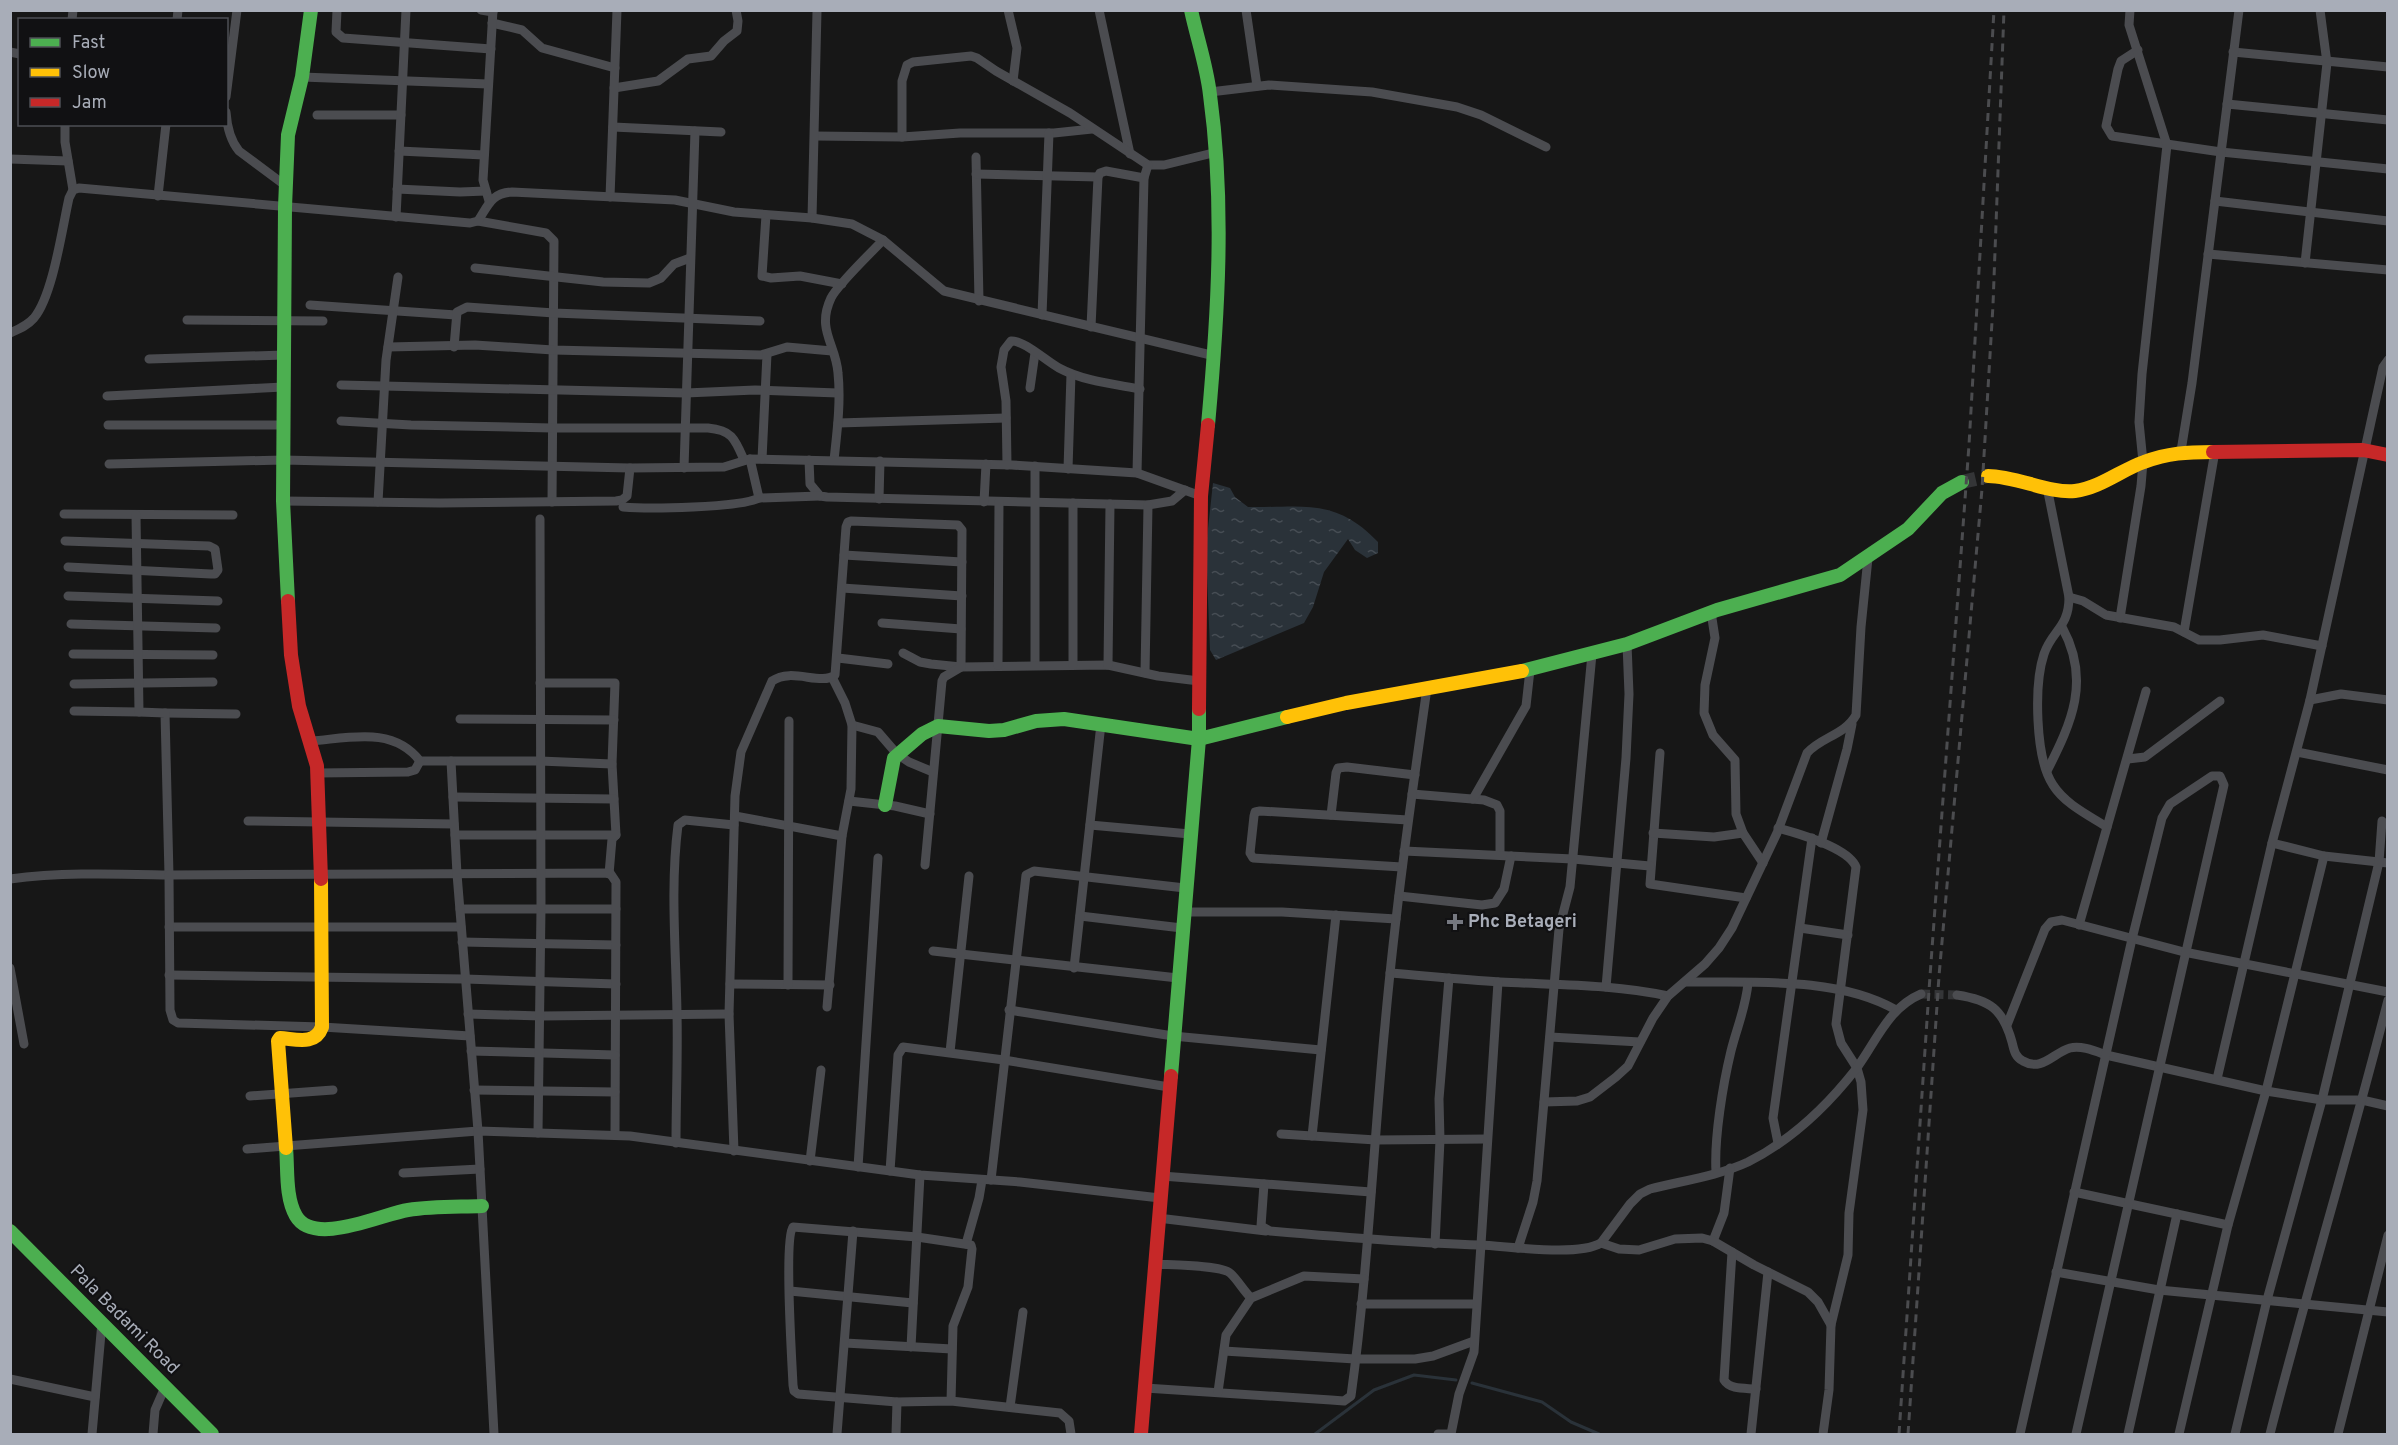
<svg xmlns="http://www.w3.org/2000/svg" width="2398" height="1445" font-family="Overpass,sans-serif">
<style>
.water{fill:url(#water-ripples)}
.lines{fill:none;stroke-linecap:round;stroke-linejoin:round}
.stream{stroke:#2a3239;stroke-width:3}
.street-tunnel{stroke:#343537;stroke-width:9;stroke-dasharray:9 4.5;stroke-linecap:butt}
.secondary-tunnel{stroke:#343537;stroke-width:14;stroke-dasharray:14 7;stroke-linecap:butt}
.street{stroke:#4b4c50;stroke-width:9}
.fast{stroke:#4caf50;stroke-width:14}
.slow{stroke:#ffc107;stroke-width:14}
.jam{stroke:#c62828;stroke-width:14}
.rail{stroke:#4b4c4f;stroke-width:3;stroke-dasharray:8 6;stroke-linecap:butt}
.poi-dot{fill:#757880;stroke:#111113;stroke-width:2}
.labels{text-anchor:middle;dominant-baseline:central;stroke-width:4.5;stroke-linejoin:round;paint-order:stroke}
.poi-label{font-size:18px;font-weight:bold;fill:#a8adb8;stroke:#111113;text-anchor:start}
.street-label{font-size:18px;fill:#a8adb8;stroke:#111113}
</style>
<defs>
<pattern id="water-ripples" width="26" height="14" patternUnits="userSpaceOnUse" patternTransform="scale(1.5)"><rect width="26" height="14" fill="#2a3239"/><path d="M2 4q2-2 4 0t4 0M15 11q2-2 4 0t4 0" fill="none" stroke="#464d54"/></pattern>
</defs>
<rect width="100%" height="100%" fill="#171717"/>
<path class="water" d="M1213,483L1230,488L1235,497L1248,507C1303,508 1335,497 1378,542V553L1367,558L1355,550L1348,539L1324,572L1313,607L1304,623L1216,660L1210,650L1206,547Z"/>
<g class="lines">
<g class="stream">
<path d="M1472,1383L1542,1402L1571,1422L1599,1434"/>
<path d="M1315,1434L1374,1390L1414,1375L1456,1380"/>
</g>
<path class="street-tunnel" d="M1921,994L1957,995"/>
<path class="secondary-tunnel" d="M1962,482L1988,476"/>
<g class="street">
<path d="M337,10L336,32L343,38L491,49"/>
<path d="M481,10L493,12"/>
<path d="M1008,10L1017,48L1013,81"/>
<path d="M1099,10L1130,154"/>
<path d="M1246,10L1257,86"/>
<path d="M72,20L73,10"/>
<path d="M177,20L178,10"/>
<path d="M492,23L522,30L542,48L615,68"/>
<path d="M2138,50L2121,61L2118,69L2106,126L2112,136L2221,152L2388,169"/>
<path d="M10,52L20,54"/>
<path d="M2233,52L2388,67"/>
<path d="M302,77L488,84"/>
<path d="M614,88L658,81L688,59L711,56L724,41L737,31L738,21L736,10"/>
<path d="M1210,92L1269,85L1372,92L1457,107L1481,115L1546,147"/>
<path d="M226,97L237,10"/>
<path d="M2227,104L2388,120"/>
<path d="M226,112C227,127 230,140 239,151L286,186"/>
<path d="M317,115H401"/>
<path d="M65,124V142L73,190"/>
<path d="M613,127L721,132"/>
<path d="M815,136L902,137L960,133H1054L1092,129"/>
<path d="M902,137V81L907,65L913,62L971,56L977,58L996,71L1070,113L1148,165H1164L1217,152"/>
<path d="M399,151L484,155"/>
<path d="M976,157L979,301"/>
<path d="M10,159L68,161"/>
<path d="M976,174L1098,177"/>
<path d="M397,189L460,192L486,191"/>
<path d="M158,196L166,124"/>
<path d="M610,197L617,10"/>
<path d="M489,201L483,180L493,10"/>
<path d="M2215,201L2388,221"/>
<path d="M766,215L762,276L771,278L800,276L842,284"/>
<path d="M396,217L406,10"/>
<path d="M812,218L817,11"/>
<path d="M478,221L546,233L554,241L552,502"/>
<path d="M2208,254L2388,270"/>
<path d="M2305,263L2327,63L2320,10"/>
<path d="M475,268L603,282L649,283L661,278L674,264L690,258"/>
<path d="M310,305L456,315"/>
<path d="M1042,315L1049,133"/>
<path d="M187,320L323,321"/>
<path d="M1091,327L1098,177L1100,173L1106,171L1144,178"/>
<path d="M10,333C19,329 27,326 34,318C53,295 62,229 69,198L73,190L79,188L470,223L478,221C488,206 491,193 512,192L675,200L734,212L812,218L852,224L883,240L944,291L1215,356"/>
<path d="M388,347L475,345L553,350L761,355L787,347L832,351"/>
<path d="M454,347L457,312L467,307L554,313L760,321"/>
<path d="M149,359L284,355"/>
<path d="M341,385L686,393L755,390L838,393"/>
<path d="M1030,388L1035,353"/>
<path d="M107,396L283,387"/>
<path d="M341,421L411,425L552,428H708C732,430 735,439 744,460"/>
<path d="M838,423L1006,418"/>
<path d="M108,425H283"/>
<path d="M2181,451L2192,383L2239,10"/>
<path d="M750,459L759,498"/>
<path d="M762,459L767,354"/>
<path d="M809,460L810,484L820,496L827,497L1148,505L1172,501L1185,490"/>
<path d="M834,460C837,432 841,402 838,373C836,344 816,330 831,298C838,284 871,253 883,240"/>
<path d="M109,464L283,460L630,468"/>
<path d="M1007,465L1006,401L1001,367L1004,350L1011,341C1024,340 1046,361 1059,368C1083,381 1113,384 1140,389"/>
<path d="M1035,466V664"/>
<path d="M684,468L695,131"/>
<path d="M1068,469L1071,374"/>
<path d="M1137,473L1144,178L1148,165"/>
<path d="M2047,487L2069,597C2069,628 2052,630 2044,654C2034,684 2035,758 2053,785C2065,804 2088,815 2107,827"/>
<path d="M879,499L880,461"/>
<path d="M283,501L440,503L616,501L622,500L627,496L630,468L724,467L750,459L1012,465L1137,473L1201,496"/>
<path d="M378,502L386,360L398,277"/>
<path d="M984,502L986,464"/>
<path d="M623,507C648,509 739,508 759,498L820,496"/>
<path d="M64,514L233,515"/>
<path d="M65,541L209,546L215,549L218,570L215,574H211L68,567"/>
<path d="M844,555L962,562"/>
<path d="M842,588L962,596"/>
<path d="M68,596L218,601"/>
<path d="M2069,597L2083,601L2106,615L2174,627L2199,640H2220L2263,635L2322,646"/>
<path d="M1711,612L1715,638L1705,685L1704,713L1713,735L1735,760L1736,814L1743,833L1763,863"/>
<path d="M2120,618L2141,486L2143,462L2139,422L2142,374L2167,145L2129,25L2130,10"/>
<path d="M882,623L961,629"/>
<path d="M71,624L216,628"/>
<path d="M2184,632L2215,451"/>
<path d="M903,653L920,662L931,664L961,667L1108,665L1158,676L1199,681"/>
<path d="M73,654L213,655"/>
<path d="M838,658L888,664"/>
<path d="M998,665L999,502"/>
<path d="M1073,665V503"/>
<path d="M1108,665L1110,504"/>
<path d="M1145,673L1148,505"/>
<path d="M540,683H615L612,764L616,835L612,839L609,874"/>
<path d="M74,684L213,682"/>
<path d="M2310,700L2341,694L2388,700"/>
<path d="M74,711L139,712"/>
<path d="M165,713L236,714"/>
<path d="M460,719L614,720"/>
<path d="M852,725L878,732L897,754L909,762L933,772"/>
<path d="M311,741C350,738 393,726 420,761H540L612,764"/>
<path d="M2297,752L2388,770"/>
<path d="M1660,753L1650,884L1746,898"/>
<path d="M2128,759L2145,757L2220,701"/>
<path d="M2047,771C2072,722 2091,680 2062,627"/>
<path d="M317,773L408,772L415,770L420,761"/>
<path d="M1412,794L1484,800L1497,805L1500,811V855"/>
<path d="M453,797L614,799"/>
<path d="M1473,799L1526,706L1530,670"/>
<path d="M849,801L895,806L930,814"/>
<path d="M1331,815L1336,773L1338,768L1347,767L1415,775"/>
<path d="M735,816L842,836"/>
<path d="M248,821L454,824"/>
<path d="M1090,825L1190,834"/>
<path d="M1778,828C1797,833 1849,848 1856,867L1836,1024L1841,1043L1857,1068L1861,1082L1863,1110L1849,1213L1848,1255L1831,1325L1829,1390L1823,1434"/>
<path d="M1653,833L1714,837L1743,833"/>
<path d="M455,835H616"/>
<path d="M1821,843L1847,749L1852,724"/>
<path d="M2272,843L2324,856L2388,863"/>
<path d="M1404,851L1573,859L1650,866"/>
<path d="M1402,867L1253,858L1250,853L1254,816L1255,812L1260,811L1408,820"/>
<path d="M10,879C63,872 116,874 169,875L165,713L139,712L136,515"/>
<path d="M1399,896L1482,905L1495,903L1504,889L1511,856"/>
<path d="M460,909H616"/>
<path d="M1183,912H1282L1396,919"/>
<path d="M1080,916L1182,928"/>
<path d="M2079,925L2146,691"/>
<path d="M169,927H461"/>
<path d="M1800,928L1848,935"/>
<path d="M462,942L616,945"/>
<path d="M933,951L1178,978"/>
<path d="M10,968L24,1044"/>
<path d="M1074,968L1101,724"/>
<path d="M1390,973C1427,976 1463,980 1500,982C1556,985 1613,984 1668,996"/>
<path d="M169,975L465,979L616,984"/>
<path d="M1685,982C1751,983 1837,976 1896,1010"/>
<path d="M730,984L830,985"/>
<path d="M788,985L789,721"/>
<path d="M1606,987L1626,758L1629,694L1627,644"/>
<path d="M1957,995C1990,1000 2003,1009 2012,1042C2014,1050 2015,1057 2023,1061C2042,1072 2053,1053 2070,1048C2081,1045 2095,1051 2106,1055L2266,1091L2322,1100H2362L2388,1106"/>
<path d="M827,1007L842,836L851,789L852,725L845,703L832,677"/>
<path d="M1009,1010L1173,1036L1321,1050"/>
<path d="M468,1014L541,1016L729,1014"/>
<path d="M2007,1025L2045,929L2051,922L2062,920L2184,952L2388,992"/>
<path d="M470,1036L322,1027L178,1023L173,1020L170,1010L169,875L610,873L616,882L615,1135"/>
<path d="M1550,1037L1640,1042"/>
<path d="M471,1051L615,1055"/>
<path d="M950,1052L969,876"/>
<path d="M2217,1079L2272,843L2310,700L2383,367L2388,360"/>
<path d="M474,1090L615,1092"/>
<path d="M250,1096L333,1090"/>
<path d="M1544,1102L1577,1101L1590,1097L1616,1077L1628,1066L1653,1018L1668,996L1705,964L1719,948L1732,928L1777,833L1807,753C1821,737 1845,735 1856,715L1861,627L1868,558"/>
<path d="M538,1133L541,908L540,519"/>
<path d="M1281,1134L1376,1140L1487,1139"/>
<path d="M1312,1136L1336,915"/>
<path d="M676,1143C676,1100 678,1056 677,1014C676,950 670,888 678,825L685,820L734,825"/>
<path d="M1778,1143L1773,1118L1812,838"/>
<path d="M247,1149L478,1131L457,874L451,761"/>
<path d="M734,1151L729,1014L735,796L741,752L772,681C792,667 820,686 835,675L846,527L848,522L851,521L958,525L962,530L961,667L944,677L942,681L925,865"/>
<path d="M810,1161L821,1070"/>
<path d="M858,1167L878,858"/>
<path d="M890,1171L898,1055L903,1047L1004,1060L1169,1087"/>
<path d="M1716,1172C1714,1138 1723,1084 1731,1051C1737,1027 1746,1007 1748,983"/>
<path d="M403,1173L480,1169"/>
<path d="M1162,1176L1371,1192"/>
<path d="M991,1180L1026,875L1034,871L1185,888"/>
<path d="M1264,1184L1261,1226L1270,1231C1339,1237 1409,1243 1479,1245C1509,1246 1577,1257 1601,1243L1630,1204L1640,1194L1650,1189C1681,1181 1718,1176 1748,1162C1790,1141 1827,1106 1856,1069C1876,1042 1888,1008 1921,994"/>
<path d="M2074,1192L2228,1225"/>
<path d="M1158,1218L1266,1231"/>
<path d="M1713,1241L1724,1213L1730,1168"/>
<path d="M1601,1243L1619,1249L1639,1250L1675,1239L1702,1238L1713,1241L1754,1265L1808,1292L1818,1302L1831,1325"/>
<path d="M966,1244L979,1198L982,1180"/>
<path d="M1435,1244L1440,1140L1439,1099L1449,978"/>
<path d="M1518,1248L1533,1202L1537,1181L1559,929L1570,887L1592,654"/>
<path d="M1732,1252L1724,1380C1730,1390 1745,1388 1756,1389"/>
<path d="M1155,1264C1169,1265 1221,1265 1230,1273C1237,1279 1243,1290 1251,1298"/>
<path d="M2056,1272L2159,1290L2388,1312"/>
<path d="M790,1291L913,1303"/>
<path d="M1361,1304H1476"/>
<path d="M845,1343L952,1349"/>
<path d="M911,1347L920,1175"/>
<path d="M1224,1351L1355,1359H1415L1433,1356L1474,1341"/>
<path d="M10,1379L95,1397"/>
<path d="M1145,1388L1331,1400L1344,1401L1351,1396C1368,1273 1373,1149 1385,1025C1395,913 1411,800 1427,688"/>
<path d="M1218,1392L1226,1335L1251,1298L1304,1276L1364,1279"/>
<path d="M951,1401L953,1326L968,1287L972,1249L971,1245L917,1237L793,1227C784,1238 792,1362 793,1385L794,1391L798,1394L897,1402L951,1401L1060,1413L1069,1421L1071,1434"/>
<path d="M1010,1407L1023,1312"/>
<path d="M92,1434L102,1322"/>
<path d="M153,1434L155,1410L165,1387"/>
<path d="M494,1434L478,1131L630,1136L920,1175L1020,1182L1160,1198"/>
<path d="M837,1434L853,1231"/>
<path d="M896,1434L897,1402"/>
<path d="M1438,1434H1447"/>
<path d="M1451,1434L1459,1394L1474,1352L1498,982"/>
<path d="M1751,1434L1768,1272"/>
<path d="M2020,1434L2132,939L2162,818L2170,804L2212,776H2220L2224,785L2076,1434"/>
<path d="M2128,1434L2177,1214"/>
<path d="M2179,1434L2228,1225L2266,1091L2324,856"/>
<path d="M2235,1434L2267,1300L2322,1100L2379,862L2382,821"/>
<path d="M2270,1434C2307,1289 2351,1146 2388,1000"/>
<path d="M2338,1434L2388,1235"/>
</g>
<g class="fast">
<path d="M1191,10C1197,38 1207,67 1210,95C1225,205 1218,315 1208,425"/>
<path d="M288,601L283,501L285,207L288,135L302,77L311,10"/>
<path d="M1522,671L1627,644L1717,610L1840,575L1908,529L1942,493L1962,482"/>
<path d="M885,805L894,758L922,734L938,726L989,731L1004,730L1036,721L1064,719L1199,739L1287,717"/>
<path d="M1171,1076L1199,739V709"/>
<path d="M286,1148C288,1168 285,1197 296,1216C314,1247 382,1214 408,1210C433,1206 458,1207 482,1206"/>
<path d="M10,1231L212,1434"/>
</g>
<g class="slow">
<path d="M1988,476C2016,476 2050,494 2075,491C2100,488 2121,470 2144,462C2168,453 2187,452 2213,452"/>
<path d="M1287,717L1346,703L1522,671"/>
<path d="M286,1148L278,1041L280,1038C296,1039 315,1046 322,1027L321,879"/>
</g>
<g class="jam">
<path d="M2213,452L2363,450L2388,455"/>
<path d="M288,601L291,655L299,706L317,766L321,879"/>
<path d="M1199,709L1201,496L1208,425"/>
<path d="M1141,1434L1171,1076"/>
</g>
<g class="rail">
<path d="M1899,1434L1930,976L1969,445L1994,10"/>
<path d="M1908,1434L1939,976L1982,489L1993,305L2004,10"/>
</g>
</g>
<path class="poi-dot" d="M1452 913h6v6h6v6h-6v6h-6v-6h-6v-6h6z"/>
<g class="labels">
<g class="poi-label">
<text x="1468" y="922">Phc Betageri</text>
</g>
<g class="street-label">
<text transform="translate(124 1320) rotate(45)">Pala Badami Road</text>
</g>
</g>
<rect width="2398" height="1445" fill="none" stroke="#a8adb8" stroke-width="24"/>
<rect x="18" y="18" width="210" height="108" fill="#111113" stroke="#4d4f55" stroke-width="1.5"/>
<rect x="30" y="38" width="30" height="9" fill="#4caf50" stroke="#4d4f55" stroke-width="1.5"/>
<text x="72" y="48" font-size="18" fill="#a8adb8">Fast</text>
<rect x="30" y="68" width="30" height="9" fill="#ffc107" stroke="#4d4f55" stroke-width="1.5"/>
<text x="72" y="78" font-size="18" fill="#a8adb8">Slow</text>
<rect x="30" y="98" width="30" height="9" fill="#c62828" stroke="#4d4f55" stroke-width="1.5"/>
<text x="72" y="108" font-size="18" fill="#a8adb8">Jam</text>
</svg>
